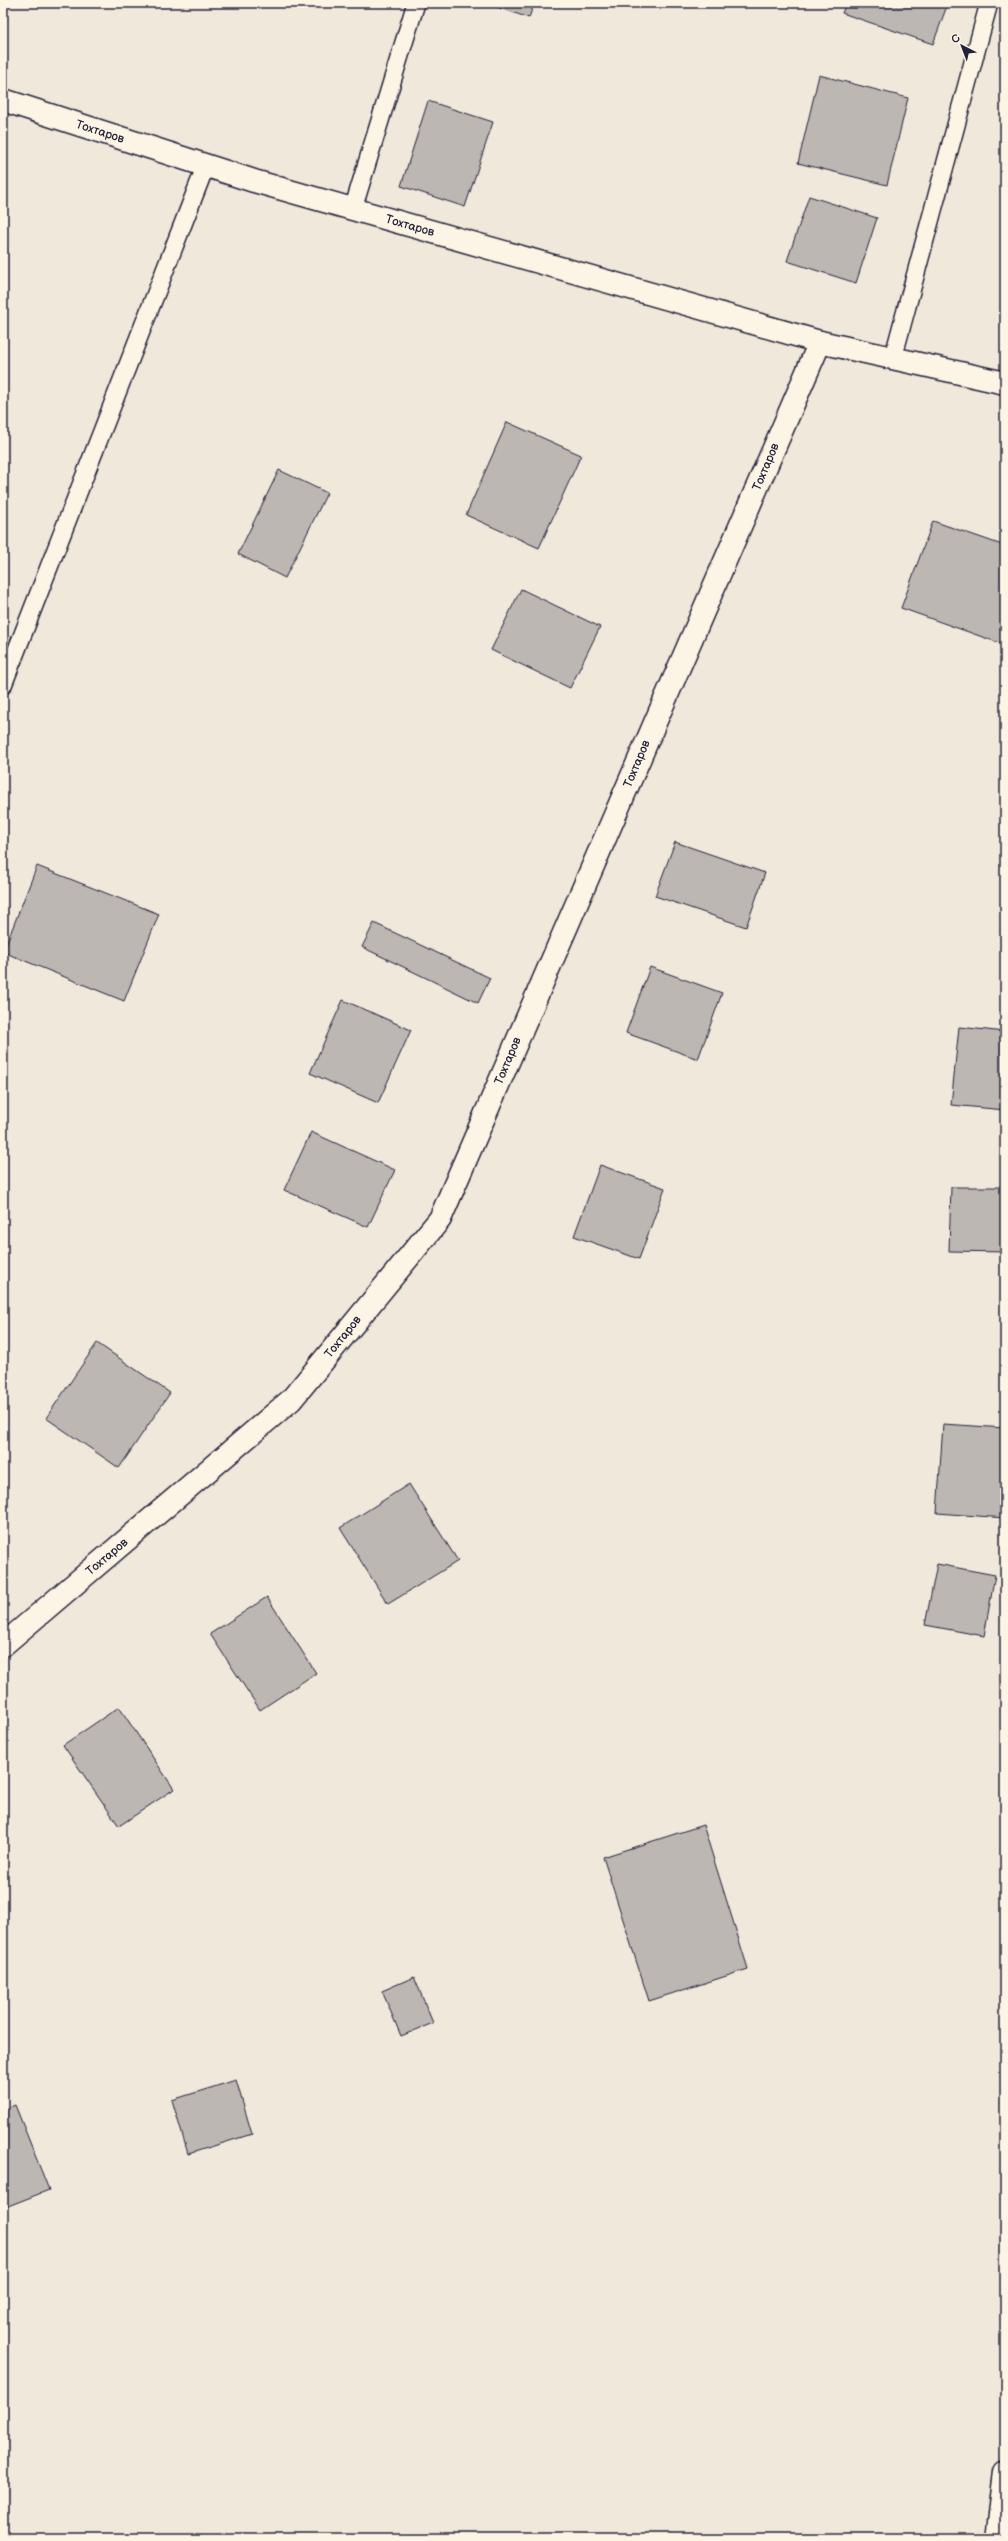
<svg xmlns="http://www.w3.org/2000/svg" width="1008" height="2541" font-family="'Balsamiq Sans',sans-serif">
<style>
.building{fill:#bcb7b3;stroke:#22223b}
.lines{fill:none;stroke-linecap:round;stroke-linejoin:round}
.lane-casing{stroke:#22223b;stroke-width:20}
.street-casing{stroke:#22223b;stroke-width:25}
.lane{stroke:#fcf5e5;stroke-width:17}
.street{stroke:#fcf5e5;stroke-width:22}
.labels{text-anchor:middle;dominant-baseline:central;stroke-width:3.5;stroke-linejoin:round;paint-order:stroke}
.street-label{font-size:12px;fill:#22223b;stroke:#fcf5e5}
</style>
<rect width="100%" height="100%" fill="#efe8db"/>
<filter id="ink" filterUnits="userSpaceOnUse"><feTurbulence type="fractalNoise" baseFrequency=".025" numOctaves="2"/><feDisplacementMap in="SourceGraphic" scale="8" xChannelSelector="R" yChannelSelector="G"/><feConvolveMatrix kernelMatrix="1 2 1 2 8 2 1 2 1" color-interpolation-filters="sRGB"/></filter>
<g filter="url(#ink)">
<g class="building">
<path d="M486,3H534L529,18Z"/>
<path d="M846,3H948L933,44L842,13Z"/>
<path d="M819,75L908,98L887,185L798,163Z"/>
<path d="M428,101L493,122L465,207L401,186Z"/>
<path d="M809,196L877,218L856,283L787,261Z"/>
<path d="M507,422L581,455L539,548L466,515Z"/>
<path d="M279,470L327,493L285,578L238,554Z"/>
<path d="M933,521L1005,546V645L901,608Z"/>
<path d="M521,589L600,627L570,688L491,650Z"/>
<path d="M675,842L765,873L746,927L655,896Z"/>
<path d="M37,866L159,914L124,1001L3,952Z"/>
<path d="M374,923L490,978L478,1003L362,947Z"/>
<path d="M650,967L722,993L698,1059L626,1033Z"/>
<path d="M343,1000L411,1030L378,1103L310,1073Z"/>
<path d="M959,1027L1005,1032V1110L951,1105Z"/>
<path d="M311,1132L395,1170L368,1227L284,1190Z"/>
<path d="M600,1165L665,1188L639,1259L574,1236Z"/>
<path d="M951,1187H1005V1252L949,1251Z"/>
<path d="M97,1343L170,1393L119,1468L46,1418Z"/>
<path d="M943,1424L1005,1428V1518L937,1513Z"/>
<path d="M409,1484L458,1561L388,1604L340,1528Z"/>
<path d="M937,1564L995,1575L984,1636L925,1625Z"/>
<path d="M267,1597L316,1673L260,1710L210,1634Z"/>
<path d="M119,1707L174,1789L119,1826L63,1745Z"/>
<path d="M703,1825L748,1969L649,2001L603,1857Z"/>
<path d="M414,1977L433,2023L401,2036L382,1991Z"/>
<path d="M236,2080L252,2134L188,2154L172,2100Z"/>
<path d="M15,2105L49,2190L3,2208V2110Z"/>
</g>
<g class="lines">
<g class="lane-casing">
<g id="lane">
<path d="M353,209L416,3"/>
<path d="M893,358L989,3"/>
<path d="M3,685L206,165"/>
</g>
</g>
<g class="street-casing">
<g id="street">
<path id="s1" d="M3,100L254,181L820,342L440,1219L291,1400L3,1645"/>
<path d="M820,342L1005,383"/>
<path d="M997,2538L1005,2473"/>
</g>
</g>
<use href="#lane" class="lane"/>
<use href="#street" class="street"/>
</g>
</g>
<g class="labels">
<g class="street-label">
<text stroke="none"><textPath href="#s1" startOffset="102">Тохтаров</textPath></text>
<text stroke="none"><textPath href="#s1" startOffset="426">Тохтаров</textPath></text>
<text transform="translate(766 467) rotate(-67)">Тохтаров</text>
<text transform="translate(637 764) rotate(-67)">Тохтаров</text>
<text transform="translate(508 1061) rotate(-67)">Тохтаров</text>
<text transform="translate(343 1337) rotate(-51)">Тохтаров</text>
<text transform="translate(107 1557) rotate(-40)">Тохтаров</text>
</g>
</g>
<rect width="1008" height="2541" fill="none" stroke="#fcf5e5" stroke-width="16"/>
<rect x="8" y="8" width="992" height="2525" fill="none" stroke="#22223b" stroke-width="1.5" filter="url(#ink)"/>
<g transform="translate(962 46) rotate(318)" stroke="#fcf5e5" stroke-width="3" paint-order="stroke">
<path d="M0-3L7 15L0 10L-7 15Z" fill="#22223b"/>
<text y="-6" font-size="11" font-weight="bold" text-anchor="middle" fill="#22223b">С</text>
</g>
</svg>
